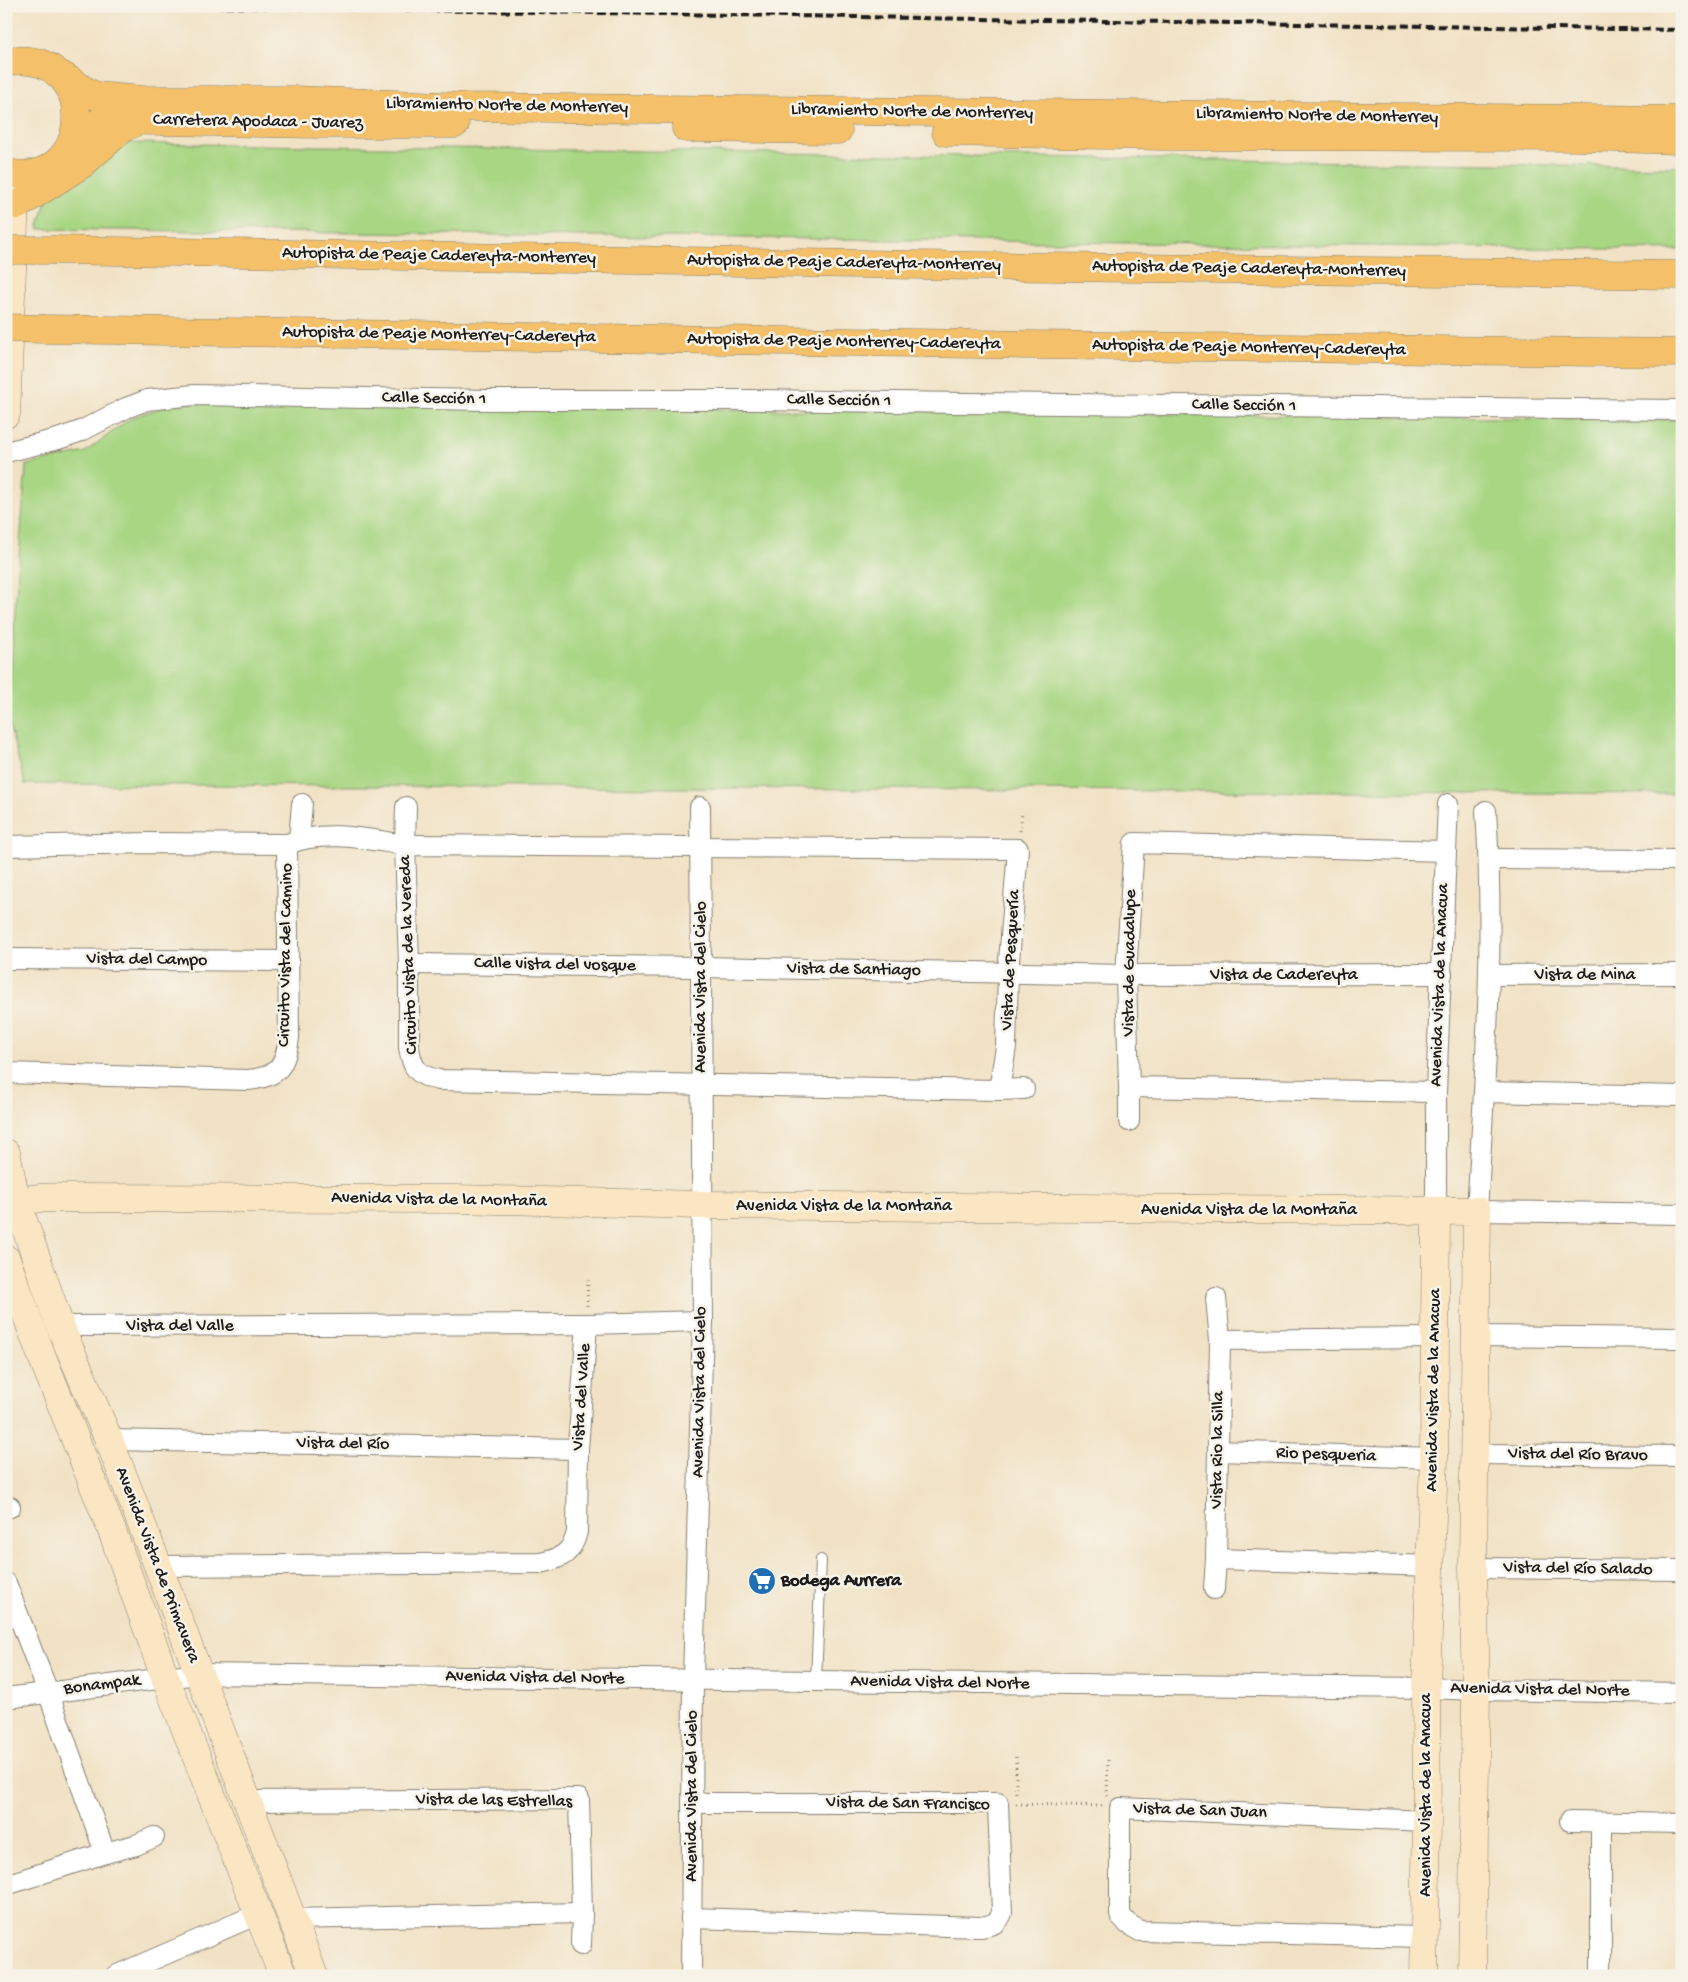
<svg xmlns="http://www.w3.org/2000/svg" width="1688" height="1982" font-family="'Gochi Hand',sans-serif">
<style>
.green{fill:#a8d683;stroke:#627950}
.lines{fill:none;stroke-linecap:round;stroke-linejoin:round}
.lane-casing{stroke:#867f70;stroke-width:12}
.street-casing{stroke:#867f70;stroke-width:22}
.secondary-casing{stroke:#867f70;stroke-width:29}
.primary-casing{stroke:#867f70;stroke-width:29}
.highway-casing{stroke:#867f70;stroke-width:29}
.path{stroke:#867f70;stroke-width:3;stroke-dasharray:1 4;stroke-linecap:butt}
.lane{stroke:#fff;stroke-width:10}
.street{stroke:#fff;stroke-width:20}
.secondary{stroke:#fbe6c3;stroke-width:28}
.primary{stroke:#f4c16a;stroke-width:28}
.highway{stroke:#f4c16a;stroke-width:28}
.rail{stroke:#1c1c1c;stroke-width:4;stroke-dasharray:8 4;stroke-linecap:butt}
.highway-bridge-casing{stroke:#867f70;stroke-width:29;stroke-linecap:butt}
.highway-bridge{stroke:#f4c16a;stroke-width:28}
.labels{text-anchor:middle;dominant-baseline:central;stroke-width:5;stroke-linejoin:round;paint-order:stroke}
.street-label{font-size:18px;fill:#1c1c1c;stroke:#f7f3e8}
.poi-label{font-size:18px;font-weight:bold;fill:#1c1c1c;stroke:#f7f3e8;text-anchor:start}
</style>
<rect width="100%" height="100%" fill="#f7f3e8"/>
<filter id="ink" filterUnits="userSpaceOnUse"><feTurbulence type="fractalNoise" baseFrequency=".02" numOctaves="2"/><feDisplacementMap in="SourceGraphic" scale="10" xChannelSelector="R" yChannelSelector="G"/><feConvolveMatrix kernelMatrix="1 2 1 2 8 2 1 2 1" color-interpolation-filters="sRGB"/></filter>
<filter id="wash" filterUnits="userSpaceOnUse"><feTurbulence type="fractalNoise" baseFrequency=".0096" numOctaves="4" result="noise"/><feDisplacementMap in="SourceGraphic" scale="20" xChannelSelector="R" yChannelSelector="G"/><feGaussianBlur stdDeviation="1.12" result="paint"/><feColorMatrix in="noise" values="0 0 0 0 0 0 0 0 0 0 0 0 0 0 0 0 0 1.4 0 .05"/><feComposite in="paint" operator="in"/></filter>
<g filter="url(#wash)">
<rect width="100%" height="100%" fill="#f1e2c5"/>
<g class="green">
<path d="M59,142L1682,167V250L38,229L57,162Z"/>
<path d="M174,403L1682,420V794L25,784L7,717L26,465L85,452L131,418Z"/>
</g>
</g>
<g filter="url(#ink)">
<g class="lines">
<g class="lane-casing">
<path id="lane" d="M816,1681L821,1560"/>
</g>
<g class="street-casing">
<g id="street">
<path d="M6,452L58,439L81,431L126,408L147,400L194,395L488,400H759L962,403L1682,410"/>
<path d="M1486,811C1495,944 1485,1078 1477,1211L1682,1214"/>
<path d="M299,839L302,804"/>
<path d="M287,844C325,829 366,839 405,845L406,807"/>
<path d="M405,845L1018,849L1008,974L1006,1047L999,1090L439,1080C418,1076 412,1069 409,1047V964Z"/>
<path d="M6,846L149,843L287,844L289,1038C285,1067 278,1077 248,1080L6,1073"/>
<path d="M1489,859L1682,860"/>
<path d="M6,959L289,961"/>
<path d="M409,964L700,967L1126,975L1442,974"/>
<path d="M1489,975L1682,974"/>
<path d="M999,1090L1024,1089"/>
<path d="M1436,1092L1129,1087L1126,975L1134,843L1445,851"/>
<path d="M1484,1092L1682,1096"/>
<path d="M1129,1121V1087"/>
<path d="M1436,1211V1092L1448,804"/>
<path d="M1216,1298L1220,1340"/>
<path d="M587,1324L703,1321"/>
<path d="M60,1326L587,1324L578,1449L577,1532C572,1553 562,1558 541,1563L158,1566"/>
<path d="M1476,1336L1682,1338"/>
<path d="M109,1440L578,1449"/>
<path d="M1219,1451L1434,1458"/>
<path d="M1475,1454L1682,1456"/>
<path d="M6,1508L10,1507"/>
<path d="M1432,1566L1216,1559L1220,1340L1435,1338"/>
<path d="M1473,1568L1682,1570"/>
<path d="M6,1583L48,1692L105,1853L6,1885"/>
<path d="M1214,1589L1216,1559"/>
<path d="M6,1698L198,1674L1426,1688L1476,1690L1682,1693"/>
<path d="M248,1801L579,1799L582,1913L292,1919"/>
<path d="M1570,1821L1682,1823"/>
<path d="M1601,1823V1976"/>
<path d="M105,1853L136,1845L154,1837"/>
<path d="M691,1918L981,1927C992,1925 998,1924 1002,1913L998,1803H692"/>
<path d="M1425,1937L1140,1931L1128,1924L1120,1915V1808L1427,1821"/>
<path d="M581,1945L582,1913"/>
<path d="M115,1976L258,1914"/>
<path d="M691,1976L693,1680L703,1321L700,807"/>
</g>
</g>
<g class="secondary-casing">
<g id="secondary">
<path d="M6,195L14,212V223L6,414"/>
<path d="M6,1153L16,1200L60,1326L109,1440L158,1566L314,1976"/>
<path d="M6,1202L42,1198L457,1199L701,1205L1477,1211L1473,1568L1476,1690L1472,1976"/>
<path d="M6,1259L39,1349L112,1531L165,1677L283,1976"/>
<path d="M1424,1976L1427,1821L1426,1688L1434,1458L1436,1211"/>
</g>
</g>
<g class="primary-casing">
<g id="primary">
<path d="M6,62C101,44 98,192 6,173"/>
<path d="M57,73C71,79 82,91 96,96L142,100H295L467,107L1682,120"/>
<path d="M686,128L838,130"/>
<path d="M946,132L1164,136L1578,137L1682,140"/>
<path d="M65,154C80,138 86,123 108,120L320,124H455"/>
<path d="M18,205L81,165L123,128L140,120"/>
</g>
</g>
<g class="highway-casing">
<g id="highway">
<path d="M55,250L979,266L1682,275"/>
<path d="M45,329L1032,345L1682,353"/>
</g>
</g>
<g class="path">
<path d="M1020,831L1022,812"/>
<path d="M587,1306L588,1276"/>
<path d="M1016,1757V1795"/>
<path d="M1107,1796L1108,1760"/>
<path d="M1016,1804L1102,1806"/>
</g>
<use href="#lane" class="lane"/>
<use href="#street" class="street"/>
<use href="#secondary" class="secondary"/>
<use href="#primary" class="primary"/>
<use href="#highway" class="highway"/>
<path class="rail" d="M154,6L1682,30"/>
<g class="highway-bridge-casing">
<g id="highway-bridge">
<path d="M6,250H55"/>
<path d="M6,328L45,329"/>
</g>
</g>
<use href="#highway-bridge" class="highway-bridge"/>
</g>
</g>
<defs>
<g id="supermarket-disc" transform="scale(1.4375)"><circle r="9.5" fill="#1f6fb2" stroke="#f7f3e8"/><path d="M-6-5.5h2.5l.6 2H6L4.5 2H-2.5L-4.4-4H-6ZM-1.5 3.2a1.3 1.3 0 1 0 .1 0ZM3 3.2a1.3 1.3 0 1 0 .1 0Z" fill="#fff"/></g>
</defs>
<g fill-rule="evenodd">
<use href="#supermarket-disc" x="762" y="1581"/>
</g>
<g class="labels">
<g class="street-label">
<text transform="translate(507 106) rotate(1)">Libramiento Norte de Monterrey</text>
<text transform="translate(912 112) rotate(1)">Libramiento Norte de Monterrey</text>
<text transform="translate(1317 116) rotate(1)">Libramiento Norte de Monterrey</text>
<text transform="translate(258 122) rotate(1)">Carretera Apodaca - Juarez</text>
<text transform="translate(439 256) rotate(1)">Autopista de Peaje Cadereyta-Monterrey</text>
<text transform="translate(844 263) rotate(1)">Autopista de Peaje Cadereyta-Monterrey</text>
<text transform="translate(1249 269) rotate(1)">Autopista de Peaje Cadereyta-Monterrey</text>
<text transform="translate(439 335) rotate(1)">Autopista de Peaje Monterrey-Cadereyta</text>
<text transform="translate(844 342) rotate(1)">Autopista de Peaje Monterrey-Cadereyta</text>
<text transform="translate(1249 348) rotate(1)">Autopista de Peaje Monterrey-Cadereyta</text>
<text transform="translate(434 399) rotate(1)">Calle Sección 1</text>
<text transform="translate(839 401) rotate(1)">Calle Sección 1</text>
<text transform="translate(1244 406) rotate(1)">Calle Sección 1</text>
<text transform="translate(286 955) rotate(-89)">Circuito Vista del Camino</text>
<text transform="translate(409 955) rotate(-92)">Circuito Vista de la Vereda</text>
<text transform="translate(147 960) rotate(1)">Vista del Campo</text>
<text transform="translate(1011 960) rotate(-87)">Vista de Pesquería</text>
<text transform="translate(1130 963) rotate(-89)">Vista de Guadalupe</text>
<text transform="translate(555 965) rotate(1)">Calle vista del vosque</text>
<text transform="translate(854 970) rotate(1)">Vista de Santiago</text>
<text x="1284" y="975">Vista de Cadereyta</text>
<text x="1585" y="975">Vista de Mina</text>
<text transform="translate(1440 985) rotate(-88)">Avenida Vista de la Anacua</text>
<text transform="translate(701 987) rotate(-90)">Avenida Vista del Cielo</text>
<text transform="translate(439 1200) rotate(1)">Avenida Vista de la Montaña</text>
<text x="844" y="1206">Avenida Vista de la Montaña</text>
<text x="1249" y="1210">Avenida Vista de la Montaña</text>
<text x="180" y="1326">Vista del Valle</text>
<text transform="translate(1434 1390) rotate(-89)">Avenida Vista de la Anacua</text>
<text transform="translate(700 1392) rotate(-89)">Avenida Vista del Cielo</text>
<text transform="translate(582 1397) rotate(-86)">Vista del Valle</text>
<text transform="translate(343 1444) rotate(1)">Vista del Río</text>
<text transform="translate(1218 1450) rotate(-89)">Vista Rio la Silla</text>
<text transform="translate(1326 1455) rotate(2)">Rio pesqueria</text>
<text transform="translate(1578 1455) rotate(1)">Vista del Río Bravo</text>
<text transform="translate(157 1565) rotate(69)">Avenida Vista de Primavera</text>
<text transform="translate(1578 1569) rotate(1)">Vista del Río Salado</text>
<text transform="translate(535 1678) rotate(1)">Avenida Vista del Norte</text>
<text transform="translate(940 1683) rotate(1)">Avenida Vista del Norte</text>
<text transform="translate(102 1685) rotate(-7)">Bonampak</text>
<text transform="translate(1540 1690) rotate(1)">Avenida Vista del Norte</text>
<text transform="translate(1426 1795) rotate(-90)">Avenida Vista de la Anacua</text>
<text transform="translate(692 1796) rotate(-90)">Avenida Vista del Cielo</text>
<text transform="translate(494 1801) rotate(1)">Vista de las Estrellas</text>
<text transform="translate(908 1804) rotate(1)">Vista de San Francisco</text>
<text transform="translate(1200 1811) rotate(2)">Vista de San Juan</text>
</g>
<g class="poi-label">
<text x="781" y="1581">Bodega Aurrera</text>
</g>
</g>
<rect width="1688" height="1982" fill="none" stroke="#f7f3e8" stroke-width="25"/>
</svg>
